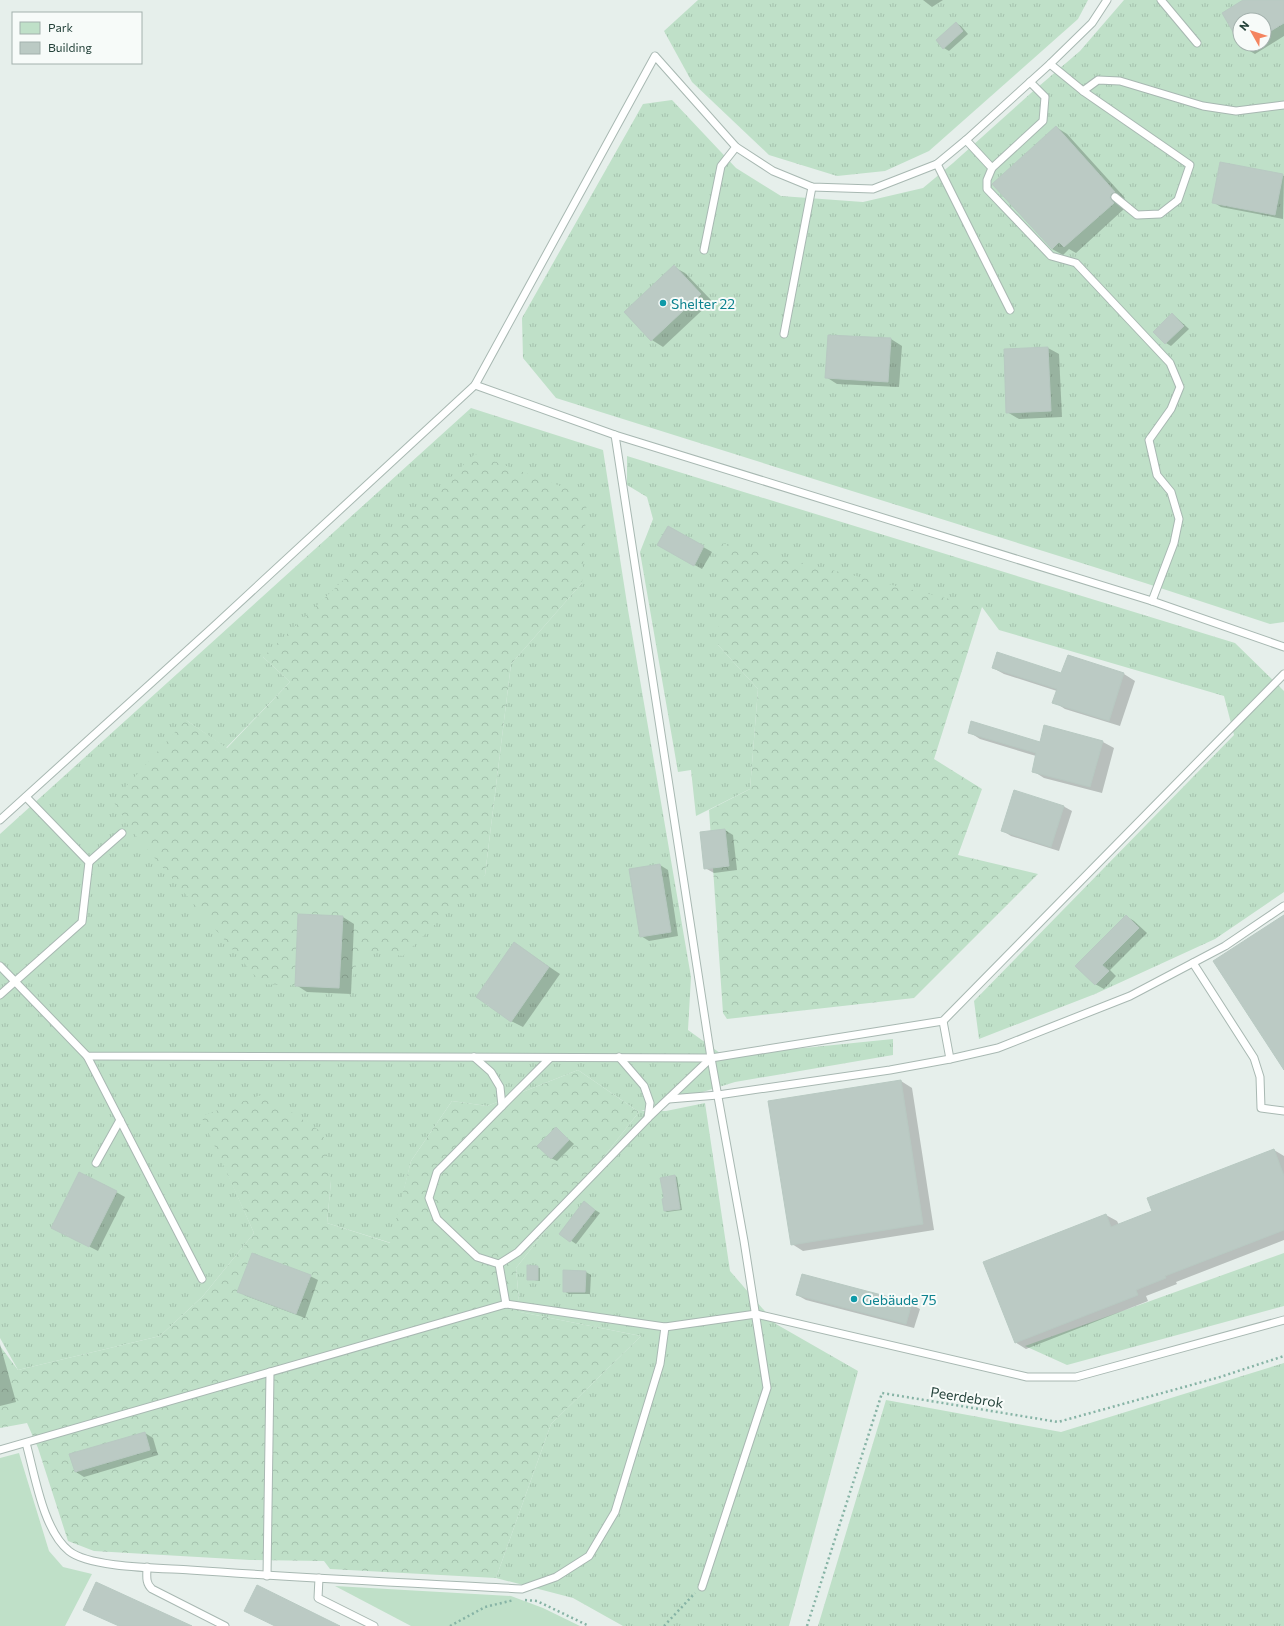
<svg xmlns="http://www.w3.org/2000/svg" width="1284" height="1626" font-family="Commissioner,sans-serif">
<style>
.grass{fill:url(#grass-tufts);fill-rule:evenodd}
.forest{fill:url(#forest-crowns)}
.park{fill:#bfe0c8}
.shadow{fill:#0003}
.building{fill:#bbcac4;stroke:#b8c9c2}
.lines{fill:none;stroke-linecap:round;stroke-linejoin:round}
.service-casing{stroke:#a8b8b2;stroke-width:9}
.path{stroke:#86b3a5;stroke-width:2.5;stroke-dasharray:2 3;stroke-linecap:butt}
.service{stroke:#fff;stroke-width:7}
.culture-dot{fill:#0f9aa8;stroke:#f7fbf9;stroke-width:1.5}
.labels{text-anchor:middle;dominant-baseline:central;stroke-width:4;stroke-linejoin:round;paint-order:stroke}
.culture-label{font-size:14px;fill:#0d838f;stroke:#f7fbf9;text-anchor:start}
.street-label{font-size:14px;fill:#24423a;stroke:#f7fbf9}
</style>
<defs>
<pattern id="grass-tufts" width="24" height="20" patternUnits="userSpaceOnUse"><rect width="24" height="20" fill="#bfe0c8"/><path d="M3 7l-1-3M5 7V3M7 7l1-3M15 17l-1-3M17 17v-4M19 17l1-3" fill="none" stroke="#a4c1ad"/></pattern>
<pattern id="forest-crowns" width="20" height="18" patternUnits="userSpaceOnUse"><rect width="20" height="18" fill="#bfe0c8"/><path d="M2 6a3 3 0 1 1 6 0M12 15a3 3 0 1 1 6 0" fill="none" stroke="#a4c1ad"/></pattern>
</defs>
<rect width="100%" height="100%" fill="#e6efeb"/>
<g class="grass">
<path d="M698,0H1088L1078,19L929,151L885,171L837,176L769,155L692,82L664,31Z"/>
<path d="M1124,0H1284V622L1270,624L1145,583L556,398L523,358L522,318L643,104L672,100L736,168L781,196L863,202L923,188L953,163L1031,93L1080,51ZM1240,20H1264V44H1240Z"/>
<path d="M471,408L603,450L628,610L691,977L688,1030L724,1056L893,1039V1055L735,1082L641,1111H666L705,1103L730,1271L776,1324L858,1371L789,1626H623L573,1598L496,1578L551,1424L641,1336L520,1312L516,1268L639,1112L578,1070L487,1106L452,1101L411,1161L391,1243L327,1223L331,1181L202,1116L254,1233L203,1296L160,1336L18,1370L0,1338V834ZM582,583L511,664L485,875L361,951L186,720L226,748L290,682L263,657Z"/>
<path d="M627,456L1235,643L1284,691V892L1215,939L1095,994L979,1039L974,1001L1234,735L1224,696L999,630L982,607L718,645L758,689L750,789L696,816L691,770L678,772L640,552L653,519L647,497L627,485Z"/>
<path d="M1284,1253V1306L1067,1365L1025,1346Z"/>
<path d="M1284,1363V1626H818L886,1400L1061,1432Z"/>
</g>
<g class="forest">
<path d="M475,454L587,496L582,583L511,664L485,875L403,956L361,951L349,988L262,984L136,836L113,801L186,720L227,748L290,682L263,657Z"/>
<path d="M721,543L982,607L934,759L982,789L958,855L1038,874L914,998L727,1019L723,1013L709,810L750,789L758,689L718,645Z"/>
<path d="M578,1070L639,1112L516,1268L520,1312L641,1336L551,1424L496,1578L330,1569L324,1561L250,1560L94,1551L68,1541L38,1448L27,1423L0,1428V1346L18,1370L160,1336L203,1296L254,1233L201,1116L264,1094L323,1133L331,1181L327,1223L390,1243L411,1161L452,1101L487,1106Z"/>
</g>
<g class="park">
<path d="M19,1453L49,1551L63,1567L92,1574L65,1626H0V1458Z"/>
<path d="M335,1586L511,1596L543,1608L580,1626H411Z"/>
</g>
<g class="shadow">
<path d="M923,0H943L932,7Z"/>
<path d="M1245,0H1284V36L1255,54L1243,47L1241,44H1264V20H1240V42L1223,13Z"/>
<path d="M956,23L961,26L968,34L949,51L944,48L937,41Z"/>
<path d="M1056,127L1067,134L1125,198L1123,200L1121,205L1124,209L1076,253L1069,249L1063,255L1052,249Z"/>
<path d="M1282,175L1284,176L1283,219L1221,207L1213,202Z"/>
<path d="M674,267L685,273L712,301L663,347L652,340L625,313Z"/>
<path d="M1172,314L1177,318L1189,329L1171,346L1166,343L1154,332Z"/>
<path d="M891,339L902,346L899,387L837,384L826,377Z"/>
<path d="M1048,348L1059,354L1062,417L1019,419L1007,412Z"/>
<path d="M668,527L712,552L702,569L658,545Z"/>
<path d="M993,668L1061,674H1124L1135,681L1120,726L1065,709L1054,702L1057,691L1004,674Z"/>
<path d="M969,732L1041,743L1103,742L1114,748L1102,793L1044,778L1033,771L1036,756L980,739Z"/>
<path d="M1063,806L1072,811L1059,851L1011,836L1003,831Z"/>
<path d="M725,830L733,835L737,870L714,873L705,868Z"/>
<path d="M660,865L668,870L678,936L649,941L641,936Z"/>
<path d="M1126,916L1134,921L1147,933L1110,970L1116,976L1104,989L1095,984L1077,966Z"/>
<path d="M343,917L354,924L351,994L307,992L296,985Z"/>
<path d="M515,944L560,974L523,1027L511,1021Z"/>
<path d="M901,1081L912,1088L934,1230L803,1251L792,1244Z"/>
<path d="M556,1128L574,1144L557,1161L551,1158Z"/>
<path d="M1274,1150L1284,1156V1240L1176,1282L1177,1284L1146,1296L1148,1301L1026,1349L1015,1342L1106,1215L1117,1221L1119,1225L1153,1212Z"/>
<path d="M675,1176L677,1177L682,1210L667,1212L665,1211Z"/>
<path d="M116,1192L125,1197L98,1251L61,1232Z"/>
<path d="M584,1203L600,1213L576,1244L560,1233Z"/>
<path d="M528,1266L540,1268V1281L528,1279Z"/>
<path d="M586,1272L591,1275L590,1294H569L564,1291Z"/>
<path d="M310,1276L318,1280L305,1318L246,1296L238,1291Z"/>
<path d="M797,1295L911,1304L920,1309L914,1328L806,1300Z"/>
<path d="M0,1344L16,1402L0,1406Z"/>
<path d="M145,1433L153,1438L158,1455L84,1477L76,1472Z"/>
</g>
<g class="building">
<path d="M1243,0H1284V23L1264,35V20H1240V44L1222,13Z"/>
<path d="M956,22L963,31L943,49L936,40Z"/>
<path d="M1056,126L1115,192L1111,194L1110,198L1114,203L1064,247L1059,242L1052,249L992,184Z"/>
<path d="M1220,162L1283,174L1275,215L1212,203Z"/>
<path d="M674,265L701,294L651,341L624,312Z"/>
<path d="M1172,313L1184,326L1165,344L1153,332Z"/>
<path d="M828,335L891,338L888,382L825,378Z"/>
<path d="M1048,347L1051,411L1006,413L1004,349Z"/>
<path d="M668,526L704,546L694,566L657,545Z"/>
<path d="M997,652L1061,673L1068,655L1124,673L1109,721L1052,703L1057,689L992,668Z"/>
<path d="M971,721L1040,742L1044,725L1103,741L1090,787L1032,772L1036,753L968,733Z"/>
<path d="M1014,790L1064,806L1051,847L1001,831Z"/>
<path d="M725,829L729,866L704,869L700,832Z"/>
<path d="M660,864L671,932L640,937L629,869Z"/>
<path d="M298,914L343,916L339,988L295,986Z"/>
<path d="M1126,915L1139,928L1102,965L1109,971L1095,985L1075,966Z"/>
<path d="M1284,915V1070L1213,961Z"/>
<path d="M514,942L549,967L511,1022L476,997Z"/>
<path d="M901,1080L923,1224L791,1245L768,1101Z"/>
<path d="M556,1127L569,1140L551,1159L537,1146Z"/>
<path d="M1274,1149L1284,1176V1230L1165,1276L1166,1278L1136,1290L1138,1295L1015,1343L983,1262L1106,1214L1111,1227L1152,1211L1147,1198Z"/>
<path d="M79,1172L117,1191L89,1247L51,1228Z"/>
<path d="M675,1175L680,1209L664,1211L662,1199L664,1198L660,1178Z"/>
<path d="M584,1201L595,1210L570,1242L559,1234Z"/>
<path d="M252,1253L311,1275L296,1314L237,1292Z"/>
<path d="M527,1265L538,1266V1280H527Z"/>
<path d="M563,1270L586,1271L585,1292H563Z"/>
<path d="M802,1274L912,1303L906,1324L796,1295Z"/>
<path d="M145,1432L150,1450L75,1472L69,1454Z"/>
<path d="M96,1582L192,1626H119L83,1610Z"/>
<path d="M257,1585L340,1626H275L244,1611Z"/>
</g>
<g class="lines">
<g class="service-casing">
<g id="service">
<path d="M1161,0L1197,43"/>
<path d="M1050,64L1083,91L1190,165L1178,200L1160,214L1137,215L1115,197"/>
<path d="M1083,91L1098,80L1120,81L1203,106L1236,111L1284,105"/>
<path d="M966,140L992,168L1043,121L1045,97L1030,82"/>
<path d="M937,164L1010,310"/>
<path d="M992,168L987,180V189L1051,256L1076,263L1170,363L1180,387L1171,409L1149,440L1157,475L1171,492L1179,519L1174,543L1152,601"/>
<path d="M704,250L721,166L736,147"/>
<path d="M784,334L812,187"/>
<path d="M475,385L615,435L1152,601L1284,647"/>
<path d="M615,435L711,1058L744,1241L767,1388L702,1587"/>
<path d="M0,820L213,627L475,385L655,56L736,147L773,171L812,187L873,189L937,164L966,140L1050,64L1092,23L1107,0"/>
<path d="M89,862L122,833"/>
<path d="M1193,963L1254,1058L1260,1077L1261,1108L1284,1111"/>
<path d="M0,966L87,1056L711,1058L943,1021L1284,674"/>
<path d="M0,995L82,922L89,862L26,797"/>
<path d="M943,1021L950,1059"/>
<path d="M87,1056L202,1279"/>
<path d="M474,1057L491,1072L500,1087L502,1106L437,1172L429,1198L437,1219L477,1257L499,1264L518,1252L648,1118L650,1103L644,1086L619,1057"/>
<path d="M669,1099L718,1095L890,1070L950,1059L998,1048L1130,996L1225,946L1284,906"/>
<path d="M502,1106L550,1058"/>
<path d="M648,1118L711,1058"/>
<path d="M96,1163L120,1120"/>
<path d="M499,1264L506,1304"/>
<path d="M26,1443C35,1475 43,1530 69,1551C90,1568 161,1568 190,1570C301,1578 411,1583 522,1589L556,1577L589,1556L615,1512L660,1364L665,1327"/>
<path d="M0,1450L506,1304L665,1327L756,1314L1027,1377H1076L1284,1320"/>
<path d="M147,1567C147,1575 145,1583 152,1589L225,1626"/>
<path d="M267,1576L270,1372"/>
<path d="M319,1578L318,1598L374,1626"/>
</g>
</g>
<g class="path">
<path d="M525,1600L537,1601L589,1626"/>
<path d="M450,1626L485,1607L514,1600"/>
<path d="M664,1626L695,1593"/>
<path d="M807,1626L882,1393L1058,1422L1220,1377L1284,1356"/>
</g>
<use href="#service" class="service"/>
</g>
<g class="culture-dot">
<circle cx="663" cy="303" r="4"/>
<circle cx="854" cy="1299" r="4"/>
</g>
<g class="labels">
<g class="culture-label">
<text x="671" y="303">Shelter 22</text>
<text x="862" y="1299">Gebäude 75</text>
</g>
<g class="street-label">
<text transform="translate(967 1397) rotate(9)">Peerdebrok</text>
</g>
</g>
<rect x="12" y="12" width="130" height="52" fill="#f7fbf9" stroke="#a3b1ad"/>
<rect x="20" y="22" width="20" height="12" fill="#bfe0c8" stroke="#a3b1ad"/>
<text x="48" y="32" font-size="12" fill="#24423a">Park</text>
<rect x="20" y="42" width="20" height="12" fill="#bbcac4" stroke="#a3b1ad"/>
<text x="48" y="52" font-size="12" fill="#24423a">Building</text>
<g transform="translate(1252 32) rotate(309)"><circle r="19" fill="#f7fbf9" stroke="#a3b1ad"/>
<path d="M0-3L7 15L0 10L-7 15Z" fill="#f4845f"/>
<text y="-6" font-size="11" font-weight="bold" text-anchor="middle" fill="#24423a">N</text>
</g>
</svg>
